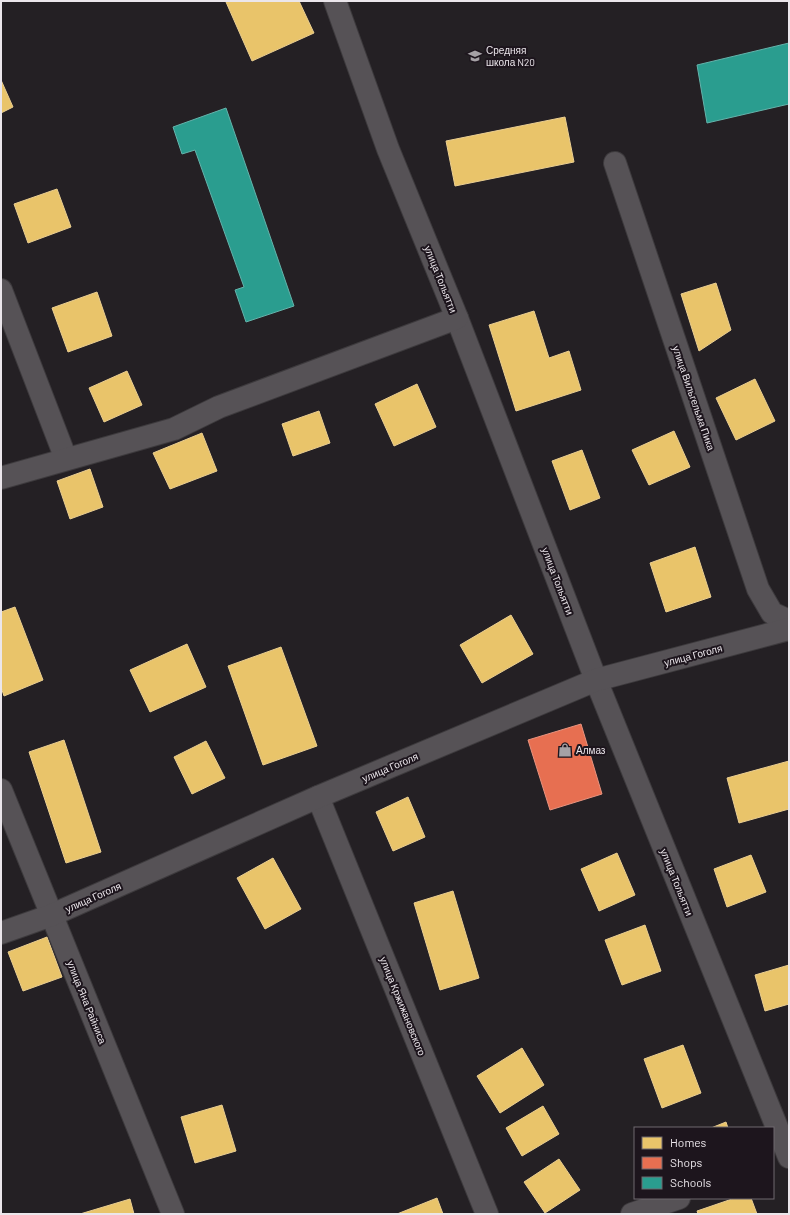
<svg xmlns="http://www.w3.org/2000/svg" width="790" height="1215" font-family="Barlow,sans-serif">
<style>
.homes{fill:#e9c46a;stroke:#eace91}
.shops{fill:#e76f51;stroke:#e8937f}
.schools{fill:#2a9d8f;stroke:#64b3ab}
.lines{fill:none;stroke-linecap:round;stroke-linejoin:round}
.minor-casing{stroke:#3d3a3d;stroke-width:24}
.minor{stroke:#565256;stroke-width:22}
.labels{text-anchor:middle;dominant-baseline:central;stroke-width:4;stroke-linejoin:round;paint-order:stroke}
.poi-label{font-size:10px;fill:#ebe6eb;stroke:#1d151d;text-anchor:start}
.street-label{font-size:10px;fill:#ebe6eb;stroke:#1d151d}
</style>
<rect width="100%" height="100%" fill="#242024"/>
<g class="homes">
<path d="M228,1H299L314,33L252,61L226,2Z"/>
<path d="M1,80L13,107L1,113Z"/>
<path d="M565,117L574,162L455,186L446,141Z"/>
<path d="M57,189L71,227L28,243L14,204Z"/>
<path d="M716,283L731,330L699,351L681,294Z"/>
<path d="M97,292L112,336L68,352L52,308Z"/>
<path d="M534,311L549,358L569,351L581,390L516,411L489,325Z"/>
<path d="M127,371L142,405L104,422L89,388Z"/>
<path d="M755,379L775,421L736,440L716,398Z"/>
<path d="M417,384L436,427L394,446L375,404Z"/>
<path d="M319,411L330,443L293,456L282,424Z"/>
<path d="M674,431L690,467L649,485L632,450Z"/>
<path d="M202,433L217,471L170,489L153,453Z"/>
<path d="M582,450L600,498L570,510L552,461Z"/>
<path d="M90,469L103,507L70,519L57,481Z"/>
<path d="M695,547L711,597L666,612L650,563Z"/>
<path d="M15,607L43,680L4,696L1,687V612Z"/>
<path d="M511,615L533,654L482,683L460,645Z"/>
<path d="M187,644L206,687L150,712L130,670Z"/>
<path d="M281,647L317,746L263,765L228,666Z"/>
<path d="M64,740L101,852L66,863L29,752Z"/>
<path d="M206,741L225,778L192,794L174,757Z"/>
<path d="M789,761V809L739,823L727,778Z"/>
<path d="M408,797L425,837L393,851L376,812Z"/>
<path d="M617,853L635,895L599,911L581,869Z"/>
<path d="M751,855L766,892L727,907L714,869Z"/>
<path d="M273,858L301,909L265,929L237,878Z"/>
<path d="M453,891L479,978L440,990L414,903Z"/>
<path d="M645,925L661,971L622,985L605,940Z"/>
<path d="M47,937L62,977L23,991L8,952Z"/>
<path d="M789,965V1004L765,1011L755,975Z"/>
<path d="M683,1045L701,1093L662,1108L644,1059Z"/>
<path d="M522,1048L544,1085L500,1113L477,1076Z"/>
<path d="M222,1105L236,1151L195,1163L181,1117Z"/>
<path d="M543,1106L559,1134L522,1156L506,1128Z"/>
<path d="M726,1122L728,1128H711Z"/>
<path d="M559,1159L580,1190L545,1213L524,1182Z"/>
<path d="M437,1198L443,1214H397Z"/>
<path d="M735,1198H751L757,1214H698L697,1211Z"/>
<path d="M130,1199L134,1214H80Z"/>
</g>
<path class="shops" d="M581,724L602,794L550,810L528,740Z"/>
<g class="schools">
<path d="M789,43V104L707,123L697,65Z"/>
<path d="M226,108L294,306L246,322L235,290L244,287L195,150L182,154L173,127Z"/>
</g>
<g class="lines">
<g class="minor-casing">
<g id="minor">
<path d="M335,1L388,149L457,318L596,680L789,1157"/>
<path d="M615,163L758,589L772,613L789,621"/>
<path d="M1,290L66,459"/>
<path d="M1,478L174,429L219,407L457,318"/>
<path d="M1,790L173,1214"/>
<path d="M318,797L487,1214"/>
<path d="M1,933L52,915L318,797L596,680L789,629"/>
<path d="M632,1214L679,1198"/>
</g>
</g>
<use href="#minor" class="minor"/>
</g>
<defs>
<g id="school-bare" transform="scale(1.08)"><path d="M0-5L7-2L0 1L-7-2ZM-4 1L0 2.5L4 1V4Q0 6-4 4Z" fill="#a5a1a5" stroke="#1d151d" stroke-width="2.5" paint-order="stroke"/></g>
<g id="shop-bare" transform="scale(1.08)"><path d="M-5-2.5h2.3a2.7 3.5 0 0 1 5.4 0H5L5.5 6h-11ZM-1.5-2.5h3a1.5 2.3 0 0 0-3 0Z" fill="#a5a1a5" stroke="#1d151d" stroke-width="2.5" paint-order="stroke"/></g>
</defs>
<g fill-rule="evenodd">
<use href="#school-bare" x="475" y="56"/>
<use href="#shop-bare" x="565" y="750"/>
</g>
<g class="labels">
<g class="poi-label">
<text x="486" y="50">Средняя<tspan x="486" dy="12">школа N20</tspan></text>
<text x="576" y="750">Алмаз</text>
</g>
<g class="street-label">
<text transform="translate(441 279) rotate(68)">улица Тольятти</text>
<text transform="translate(694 398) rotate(71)">улица Вильгельма Пика</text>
<text transform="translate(558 581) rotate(69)">улица Тольятти</text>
<text transform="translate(693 655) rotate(-15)">улица Гоголя</text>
<text transform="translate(390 767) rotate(-23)">улица Гоголя</text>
<text transform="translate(677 882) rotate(68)">улица Тольятти</text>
<text transform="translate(93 897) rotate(-24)">улица Гоголя</text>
<text transform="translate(87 1002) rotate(68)">улица Яна Райниса</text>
<text transform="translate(403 1006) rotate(68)">улица Кржижановского</text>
</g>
</g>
<rect width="790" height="1215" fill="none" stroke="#ebe6eb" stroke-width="4"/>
<rect x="634" y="1127" width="140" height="72" fill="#1d151d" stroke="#6f696f"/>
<rect x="642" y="1137" width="20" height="12" fill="#e9c46a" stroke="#6f696f"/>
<text x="670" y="1147" font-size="12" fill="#ebe6eb">Homes</text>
<rect x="642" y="1157" width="20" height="12" fill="#e76f51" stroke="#6f696f"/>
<text x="670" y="1167" font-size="12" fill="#ebe6eb">Shops</text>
<rect x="642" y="1177" width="20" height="12" fill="#2a9d8f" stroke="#6f696f"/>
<text x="670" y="1187" font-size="12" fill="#ebe6eb">Schools</text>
</svg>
